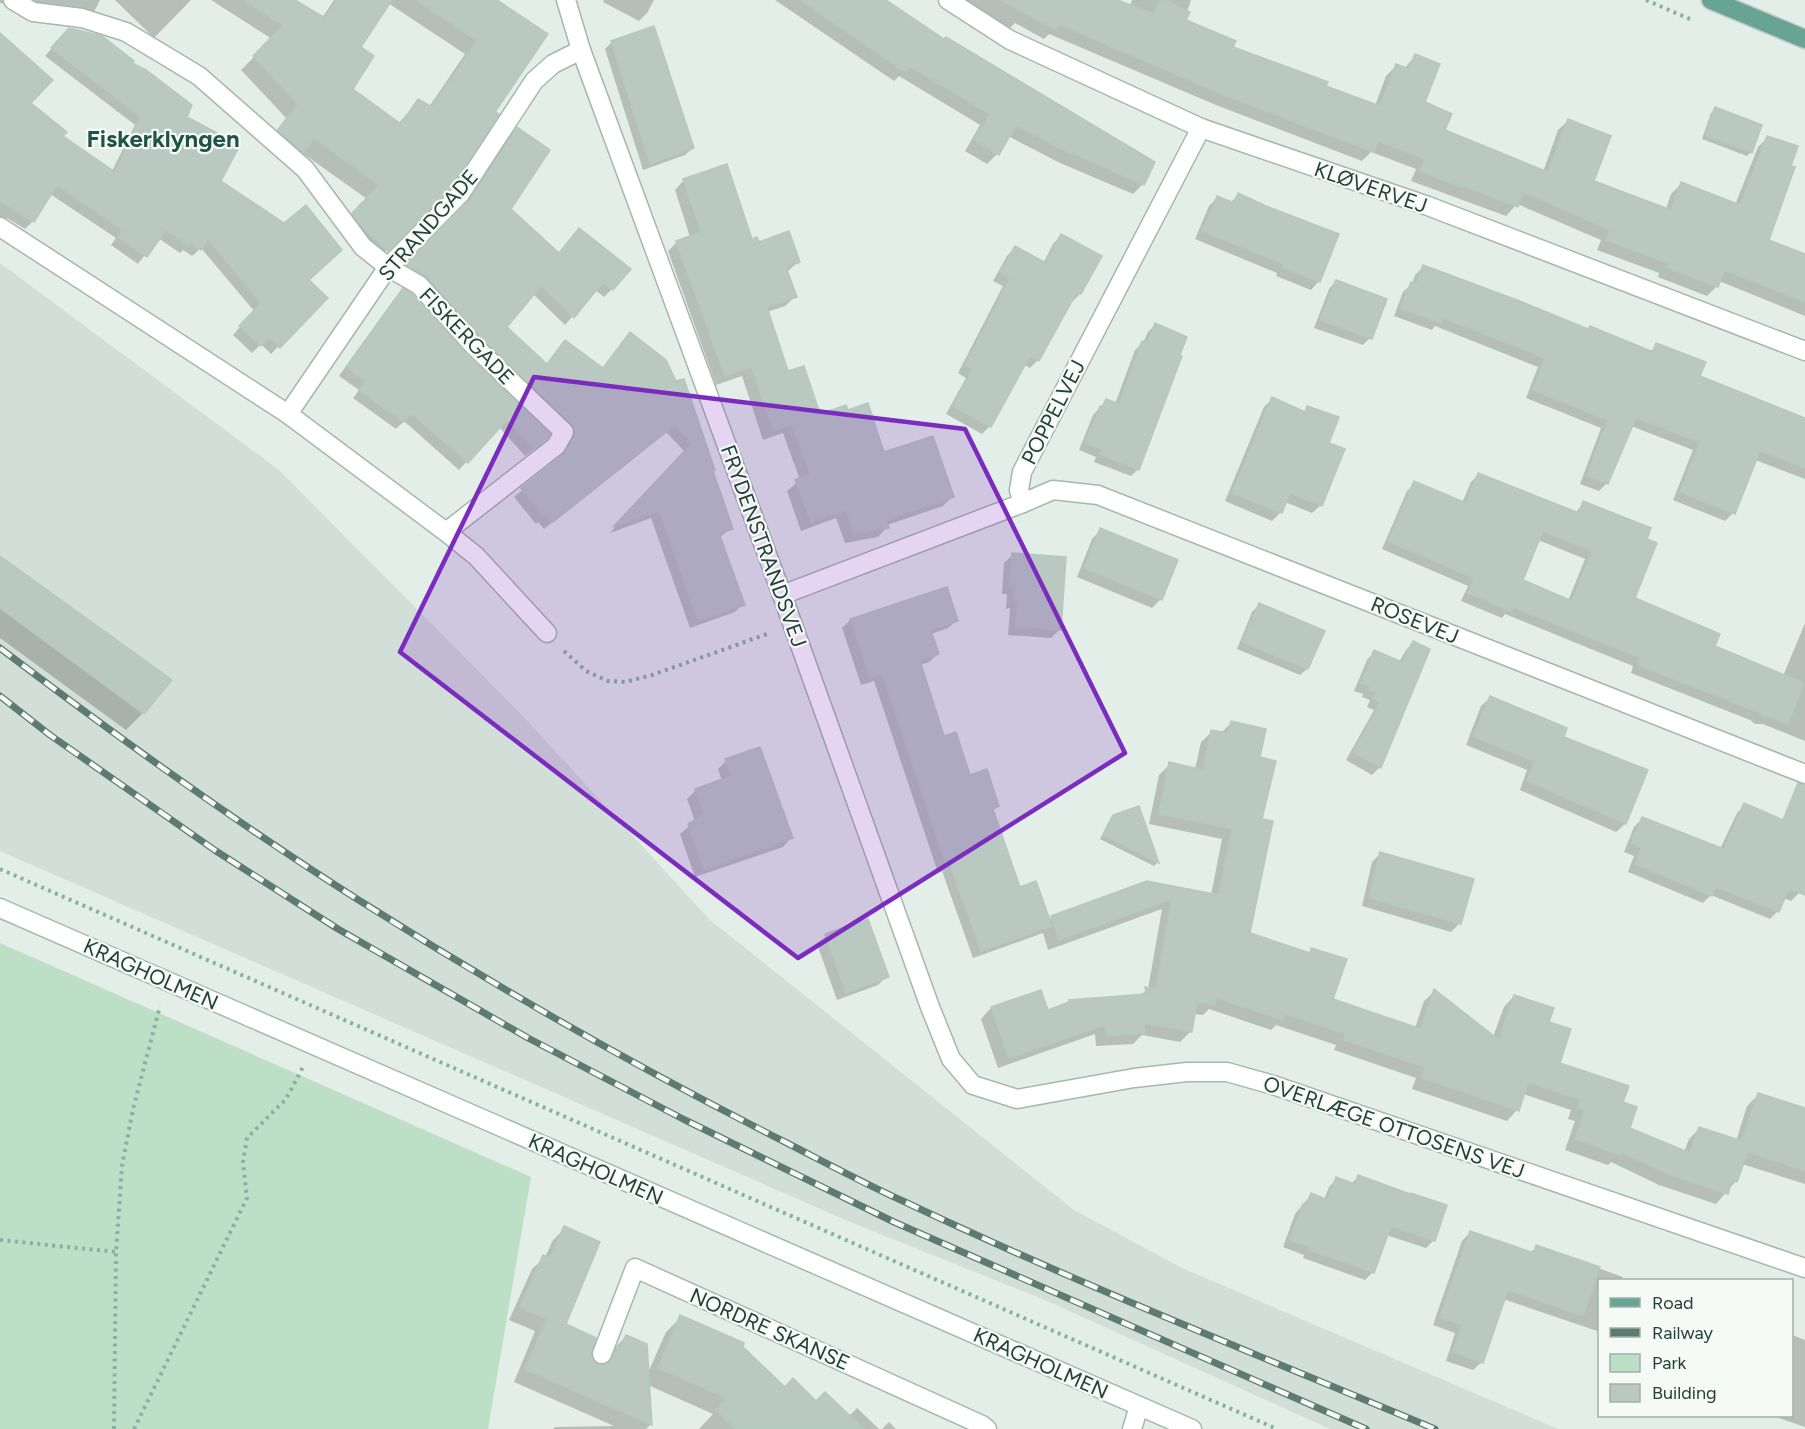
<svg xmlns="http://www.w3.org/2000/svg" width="1805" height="1429" font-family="Figtree,sans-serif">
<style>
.built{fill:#d2ded8}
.green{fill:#bddfc5}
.shadow{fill:#0003;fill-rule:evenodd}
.building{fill:#b9c9c2;stroke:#b6c8c0;stroke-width:1.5;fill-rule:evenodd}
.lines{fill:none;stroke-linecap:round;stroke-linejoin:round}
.street-casing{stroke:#a6b6b0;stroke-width:21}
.secondary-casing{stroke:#a2bab1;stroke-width:21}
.primary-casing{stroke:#c1cac7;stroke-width:21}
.path{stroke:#84b2a3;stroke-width:4;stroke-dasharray:3 4.5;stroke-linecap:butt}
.street{stroke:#fff;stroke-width:18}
.secondary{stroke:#fff;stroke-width:18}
.primary{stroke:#68a493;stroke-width:18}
.rail-casing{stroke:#5e7b73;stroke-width:7}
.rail{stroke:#f5faf7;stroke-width:4.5;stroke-dasharray:14;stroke-linecap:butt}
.marked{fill:#7b2cbf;fill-opacity:0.2;stroke:#7b2cbf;stroke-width:4.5;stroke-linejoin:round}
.labels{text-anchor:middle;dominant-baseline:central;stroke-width:4.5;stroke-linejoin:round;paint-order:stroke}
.street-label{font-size:21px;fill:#234038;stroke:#f5faf7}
.quarter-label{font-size:24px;font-weight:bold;fill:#1e5345;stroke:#f5faf7}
</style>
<rect width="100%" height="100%" fill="#e4eee9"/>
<path class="built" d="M0,263L279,470L522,715L710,920L1074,1210L1182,1268L1558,1429H1330L1045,1300L855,1224L0,851Z"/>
<path class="green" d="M0,943L531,1177L488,1429H0Z"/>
<g class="shadow">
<path d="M0,0H100L95,10L82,23L0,3Z"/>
<path d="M115,0H191L154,38Z"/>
<path d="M211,0H292L322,18L334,0H495L493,112L450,186L374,263L340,227L367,199L301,152L290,163L266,144L286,118L241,70L272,39ZM388,3L465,54L429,107L418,101L398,124L351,89L359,47Z"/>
<path d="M604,0H654L647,13L639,21L603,2Z"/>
<path d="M775,0H884L1143,184L1133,194L1060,163L1008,136L997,154L987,164L965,151L980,125L899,76L894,81Z"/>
<path d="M962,0H1114L1130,6L1132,0H1191L1184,21L1231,47L1324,87L1375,106L1386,76L1396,66L1404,69L1415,56L1423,103L1443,131L1543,172L1558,130L1568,121L1593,182L1666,209L1671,194L1681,184L1735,205L1758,147L1768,137V241L1805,256V316L1719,281L1717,286L1707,296L1658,277L1659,273L1597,250L1601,240L1517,204L1506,216L1411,181L1416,169L1371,152L1362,161L1216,105L1049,34L1044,39L1015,23L1008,30Z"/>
<path d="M0,35L29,104L61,137L112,171L135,125L45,56L61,38L129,64L185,117L220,181L326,298L271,354L261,344L252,353L233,335L254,311L201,248L192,256L183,250L180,253L158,238L138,264L111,245L116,238L50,194L33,221L25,229L7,218L0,225Z"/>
<path d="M612,42L693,148L685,155L643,170L605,49Z"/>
<path d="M1715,109L1751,152L1747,156L1702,139L1711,113Z"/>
<path d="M517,129L509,209L558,255L572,238L612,289L604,297L595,290L565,325L533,294L505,327L546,365L566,342L602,369L630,334L711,471L731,528L719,538L743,604L735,612L690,628L651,518L610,533L685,452L666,432L544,529L538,522L536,524L514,497L558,461L566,447L567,436L400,273L460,212L509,137Z"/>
<path d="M684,180L751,241L798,262L787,272L795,297L785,306L767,312L788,373L819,416L952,497L943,506L887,525V527L878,537L845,543L836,518L801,531L787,491L800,480L783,433L763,440L742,376L716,385L668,251L677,242L690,237L675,190Z"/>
<path d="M1239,194L1319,281L1311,290L1276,276L1277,273L1195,239L1209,206L1217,198L1230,203Z"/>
<path d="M1061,236L1080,294L1072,302L1070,300L1038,360L1030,368L1024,365L990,426L982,434L946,414L966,378L958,373L1003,286L993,281L1007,256L1015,248L1043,264L1053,244Z"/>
<path d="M1423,267L1587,331L1650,352L1657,345L1699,377L1804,419L1805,417V479L1755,460L1733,513L1725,521L1673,500L1693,450L1631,426L1607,483L1599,491L1580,484L1601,428L1526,398L1538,367L1435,326L1432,330L1394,316L1403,292L1412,284L1415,275Z"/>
<path d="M1336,281L1370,338L1363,345L1314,328L1329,289Z"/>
<path d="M403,290L546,438L538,446L525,456L499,427L459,470L404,421L396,429L353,398L359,390L339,376L395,298Z"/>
<path d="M1155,325L1138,469L1131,476L1094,462L1096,457L1079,450L1093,415L1106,401L1115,404L1135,350L1143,343L1148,332Z"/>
<path d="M1272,399L1303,413L1308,408L1327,443L1321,505L1312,513L1285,502L1281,512L1272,521L1225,501L1264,407Z"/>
<path d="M1479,474L1575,513L1584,503L1645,540L1633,599L1713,647L1783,676L1805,623V741L1763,724H1755L1750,720L1631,673L1633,666L1618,660L1505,614L1502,618L1461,601L1468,586L1382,549L1407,491L1415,483L1462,503L1471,482ZM1538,540L1585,559L1568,601L1521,581Z"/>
<path d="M1101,530L1161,599L1152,608L1077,577L1092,539Z"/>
<path d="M1013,555L1060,629L1051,638L1008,635L1010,608L1006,609L1007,594H1002L1004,563Z"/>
<path d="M0,558L143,713L126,730L0,638Z"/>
<path d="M1259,605L1323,631L1307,669L1300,675L1237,649L1252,612Z"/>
<path d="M850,620H957L948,628L931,634L938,654L929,662L920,665L944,738L969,777L998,806L992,811L1019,889L1049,921L1051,918L1148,883L1211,895L1222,839L1149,824L1159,775L1170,764L1195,769L1201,742L1212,732L1221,733L1231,723L1258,759L1261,820L1248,934L1307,954L1312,949L1331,1000L1415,1028L1424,1001L1435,991L1493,1037L1504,1007L1514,996L1547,1022L1558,1064L1622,1103L1628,1128L1684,1152L1689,1139L1700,1128L1736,1141L1747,1106L1758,1095L1805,1109V1184L1742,1164L1736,1181L1716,1204L1659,1185L1611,1162L1608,1165L1565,1150L1575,1121L1568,1119L1571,1110L1523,1094L1517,1110L1507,1121L1412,1089L1416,1078L1334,1050L1336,1045L1276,1025L1271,1030L1209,1009L1203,1015L1194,1014L1191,1031L1180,1042L1142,1035L1133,1044L1096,1046L1095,1034L998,1068L981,1019L991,1008L1047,1012L1139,996L1148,989L1162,909L1048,950L1043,933L973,958L942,871L938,873L874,681L861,685L842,628Z"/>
<path d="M1413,643L1380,767L1372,775L1346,760L1374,710L1367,707L1370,700L1362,697L1363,694L1354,691L1367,660L1374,652L1399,662L1406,650Z"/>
<path d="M1490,698L1562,737L1646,771L1625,824L1616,832L1520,790L1527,770L1466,745L1481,706Z"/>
<path d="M726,761L791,838L783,847L695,877L680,834L695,821L687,799L695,791L722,781L718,769Z"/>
<path d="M1745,805L1781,821L1786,817L1805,824V878L1799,893L1791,901L1784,898L1778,911L1770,919L1711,895L1703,903L1628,872L1634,856L1624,852L1634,827L1642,819L1720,849L1737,813Z"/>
<path d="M1138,808L1157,863L1154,866L1100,839L1109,821L1113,816Z"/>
<path d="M1380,854L1460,923L1451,932L1362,906L1372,862Z"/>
<path d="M826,936L887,976L878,985L837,1000L817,944Z"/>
<path d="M1358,1177L1434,1240L1426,1248L1386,1235L1373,1272L1365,1280L1303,1258L1304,1255L1283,1247L1295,1214L1311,1195L1324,1200L1329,1187L1336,1179L1351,1184Z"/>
<path d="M565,1228L564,1325L597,1366H602L614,1349L626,1336L647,1375L666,1332L681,1317L741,1348L784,1389L848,1417L857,1408L879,1429H699L713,1414L648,1385L650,1425L646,1429H553L555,1427L614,1426L514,1382L535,1331L509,1320L532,1269L545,1257L553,1240Z"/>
<path d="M1470,1232L1530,1253L1537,1246L1623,1277L1621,1280H1600V1332L1503,1299L1482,1362L1473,1370L1446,1361L1455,1333L1433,1325L1462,1241Z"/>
<path d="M1792,1335L1805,1340V1427L1773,1416H1792Z"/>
<path d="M889,1422L896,1429H882Z"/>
</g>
<g class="building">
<path d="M244,0H295L325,18L337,0H392L361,47L374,56L353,89L401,124L418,99L432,107L477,41L416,0H497L548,34L495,112L499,114L451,187L388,251L362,227L352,213L379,185L314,138L304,152L278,130L298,104L253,56L283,25Z"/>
<path d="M800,0H886L944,39L946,37L1155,162L1144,185L1072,153L1071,154L1016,125L999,155L974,140L990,114L909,66L905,72Z"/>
<path d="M1001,0H1118L1154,14L1160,0H1165L1190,12L1186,20L1236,41L1233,47L1328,82L1326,86L1380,106L1396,64L1409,69L1415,54L1440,64L1425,102L1452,114L1445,130L1548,172L1568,119L1611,136L1594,181L1671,210L1681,182L1740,205L1767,136L1798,146L1791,166L1795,167L1769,240L1805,254V302L1725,270L1718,287L1666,267L1668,263L1606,240L1610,230L1523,192L1518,207L1464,186L1463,188L1420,171L1425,159L1378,141L1374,152L1289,120L1226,96L1059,24L1056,30Z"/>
<path d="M654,26L694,148L650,164L611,41Z"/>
<path d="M69,28L102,36L134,61L132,63L146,70L192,105L187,117L240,145L221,181L284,223L306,205L342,250L309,280L328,298L280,348L269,337L261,346L239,326L261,303L208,239L201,250L191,243L189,246L166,230L147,257L118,237L122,230L57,185L34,222L0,201V33L53,80L31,103L67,132L63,136L115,172L141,117L51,48Z"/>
<path d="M1715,107L1762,125L1752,153L1705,135Z"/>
<path d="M517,127L550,150L511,209L559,253L579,228L631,269L613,290L603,282L574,318L541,286L507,327L547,364L565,340L603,368L630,332L666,360L676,381L684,379L715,470L713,471L733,529L719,533L745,605L698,621L659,511L613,527L692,443L675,425L553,522L547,515L544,517L521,488L563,455L574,437V428L482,338L427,277L406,265L468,202Z"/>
<path d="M727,164L752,239L757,237L759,242L789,231L800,262L786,267L797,297L767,307L788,371L804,366L820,414L846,405L848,410L868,403L884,452L933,436L954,497L886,520L889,528L854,534L846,510L811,522L795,480L810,474L792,425L773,431L752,367L725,376L676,241L701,232L683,179Z"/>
<path d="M1238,193L1266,206L1339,234L1320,282L1283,268L1284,264L1202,231L1217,196L1234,203Z"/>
<path d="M1061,234L1102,256L1081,294L1077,292L1039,361L1030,356L991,427L953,406L973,369L965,365L1010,278L1000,272L1015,246L1046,263Z"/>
<path d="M1423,265L1517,300L1588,329L1590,326L1653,352L1656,343L1706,362L1700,376L1805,418V468L1760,451L1735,514L1680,492L1700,442L1636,418L1608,484L1587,475L1608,420L1533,390L1545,358L1443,318L1441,323L1401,308L1411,282L1416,284Z"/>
<path d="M1336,280L1387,299L1372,339L1320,320Z"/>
<path d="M403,288L412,294L466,354L550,434L547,438L534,449L507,420L468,463L411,413L404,422L359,390L365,381L346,367Z"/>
<path d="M1155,323L1187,337L1180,355L1182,356L1139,470L1100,454L1102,449L1085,443L1100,406L1102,407L1106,399L1119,404L1142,341L1147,343Z"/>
<path d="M1272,397L1305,412L1307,406L1339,417L1329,443L1345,449L1322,506L1290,493L1282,513L1232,493Z"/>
<path d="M1478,473L1579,513L1583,501L1651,528L1647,539L1657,543L1635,598L1720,634L1715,646L1804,683L1788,724L1771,717H1764L1758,712L1638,665L1640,658L1626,652L1513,607L1511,611L1468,593L1474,578L1388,541L1414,481L1466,503ZM1543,531L1592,551L1572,601L1523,580Z"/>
<path d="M1100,528L1178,560L1162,600L1084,568Z"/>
<path d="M1012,553L1066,557L1061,630L1015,627L1018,601L1014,602L1015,586H1009Z"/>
<path d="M0,556L172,680L144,714L0,608Z"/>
<path d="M947,587L958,621L931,630L939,654L920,661L944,736L956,732L970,775L987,769L999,806L993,809L1020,887L1036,881L1052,926L981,951L950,864L946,866L882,674L870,678L850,619Z"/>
<path d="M1259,603L1325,631L1308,669L1242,642Z"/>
<path d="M1413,641L1430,649L1381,768L1353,752L1380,702L1373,699L1376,693L1368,689L1370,686L1361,683L1374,650L1402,662Z"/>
<path d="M1490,696L1567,728L1564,737L1648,770L1626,824L1527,781L1535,762L1473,736Z"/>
<path d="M1231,721L1266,729L1260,757L1276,761L1262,819L1273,821L1250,933L1310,953L1311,948L1347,959L1333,999L1421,1029L1434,989L1499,1040L1514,995L1554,1008L1549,1022L1571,1029L1560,1063L1629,1086L1623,1102L1637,1107L1630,1128L1690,1153L1699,1127L1742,1141L1758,1093L1805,1108V1171L1748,1152L1737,1182L1732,1180L1728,1194L1670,1175L1621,1152L1620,1155L1575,1139L1585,1110L1578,1108L1581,1100L1528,1082L1519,1111L1422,1078L1425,1067L1344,1040L1346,1034L1285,1014L1283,1020L1217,998L1215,1005L1197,1002L1192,1032L1144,1023L1145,1033L1106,1036L1105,1025L1009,1058L991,1007L1041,990L1048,1010L1069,1002V1000L1146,994L1145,987L1156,989L1172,899L1059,940L1051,916L1147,881L1219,895L1232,829L1159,814L1169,762L1203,770L1211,730L1228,733Z"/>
<path d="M760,747L793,838L704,870L688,824L704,814L695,789L731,776L725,759Z"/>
<path d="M1798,783L1805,785V895L1789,889L1779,912L1716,887L1712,896L1635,864L1641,848L1631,843L1642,817L1724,849L1744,803L1783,820Z"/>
<path d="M1139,806L1159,863L1103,835L1113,815Z"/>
<path d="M1380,852L1474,879L1461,924L1369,898Z"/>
<path d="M868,919L889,977L846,993L825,934Z"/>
<path d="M1358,1175L1410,1194L1411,1193L1447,1205L1435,1241L1391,1226L1374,1273L1310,1250L1311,1247L1290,1240L1303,1204L1306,1206L1311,1193L1328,1200L1336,1177L1355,1184Z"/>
<path d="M564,1226L600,1242L566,1324L596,1338L591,1355L594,1361L599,1365L609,1362L617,1347L620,1348L626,1335L647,1344L652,1425L525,1369L547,1319L520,1307L543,1255L550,1258Z"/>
<path d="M1470,1231L1534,1253L1536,1245L1600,1267L1583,1316L1508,1290L1483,1363L1453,1352L1462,1325L1440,1317Z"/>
<path d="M680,1315L744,1343L743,1347L785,1387L793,1378L816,1401L825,1392L864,1429H736L716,1410L727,1398L658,1368Z"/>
</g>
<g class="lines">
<g class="street-casing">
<g id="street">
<path d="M13,0L33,12L82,18L126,32L199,76L305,169L363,247L388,267L419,285L474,346L564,432L556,446L446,532"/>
<path d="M566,0L581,50L782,595L930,1007L951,1059L973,1085L1017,1099L1134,1078L1187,1072H1227L1273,1085L1805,1268"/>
<path d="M948,0L1010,40L1201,128L1428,206L1805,351"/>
<path d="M0,227L288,414L446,532L476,556L547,633"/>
<path d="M288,414L388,267L460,194L534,81L553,64L581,50"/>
<path d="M1023,503L1053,490L1098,495L1805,774"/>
<path d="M782,595L1023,503L1019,490L1022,472L1201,128"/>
<path d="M602,1354L635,1268L982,1425L987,1429"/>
<path d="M1132,1429L1139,1406"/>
</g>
</g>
<g class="secondary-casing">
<path id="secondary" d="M0,908L1192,1429"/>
</g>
<g class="primary-casing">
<path id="primary" d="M1711,0L1805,39"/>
</g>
<g class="path">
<path d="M1646,0L1692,20"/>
<path d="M564,651L586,671L608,681L625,682L652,675L770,633"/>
<path d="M0,869L1277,1429"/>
<path d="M0,1240L116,1252"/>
<path d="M114,1429L116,1252L122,1166L133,1109L160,1006"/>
<path d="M134,1429L247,1198L243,1162L247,1138L286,1099L303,1067"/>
</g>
<use href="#street" class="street"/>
<use href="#secondary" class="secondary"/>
<use href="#primary" class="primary"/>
<g class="rail-casing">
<g id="rail">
<path d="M0,648C116,736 234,821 357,899C496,987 640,1069 787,1143C826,1163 865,1184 905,1202C1079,1284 1258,1355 1435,1429"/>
<path d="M0,696L50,735L216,851L338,929L528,1038L685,1120L894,1222L1366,1429"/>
</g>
</g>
<use href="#rail" class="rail"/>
</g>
<path class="marked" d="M534,377L965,429L1125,753L798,958L400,652Z"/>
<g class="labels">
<g class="street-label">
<text transform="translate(1371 187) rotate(19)">KLØVERVEJ</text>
<text transform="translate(428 225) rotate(-49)">STRANDGADE</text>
<text transform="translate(467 336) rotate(46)">FISKERGADE</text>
<text transform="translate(1053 412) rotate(-63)">POPPELVEJ</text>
<text transform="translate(764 546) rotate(70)">FRYDENSTRANDSVEJ</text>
<text transform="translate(1415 620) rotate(22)">ROSEVEJ</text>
<text transform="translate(151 974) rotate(24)">KRAGHOLMEN</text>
<text transform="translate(1394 1127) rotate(19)">OVERLÆGE OTTOSENS VEJ</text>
<text transform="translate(596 1169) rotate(24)">KRAGHOLMEN</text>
<text transform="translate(770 1329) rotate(24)">NORDRE SKANSE</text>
<text transform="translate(1041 1363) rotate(24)">KRAGHOLMEN</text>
</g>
<g class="quarter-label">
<text x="163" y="138">Fiskerklyngen</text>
</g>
</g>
<rect x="1598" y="1279" width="195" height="138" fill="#f5faf7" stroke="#a1b0ab" stroke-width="1.5"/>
<rect x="1610" y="1298" width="30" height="9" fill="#68a493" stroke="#a1b0ab" stroke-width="1.5"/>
<text x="1652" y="1309" font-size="18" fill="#234038">Road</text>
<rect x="1610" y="1328" width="30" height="9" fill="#5e7b73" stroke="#a1b0ab" stroke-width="1.5"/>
<text x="1652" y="1339" font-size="18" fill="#234038">Railway</text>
<rect x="1610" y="1354" width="30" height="18" fill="#bddfc5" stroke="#a1b0ab" stroke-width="1.5"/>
<text x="1652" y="1369" font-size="18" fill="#234038">Park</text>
<rect x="1610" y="1384" width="30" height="18" fill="#b9c9c2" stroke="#a1b0ab" stroke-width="1.5"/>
<text x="1652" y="1399" font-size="18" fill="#234038">Building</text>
</svg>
